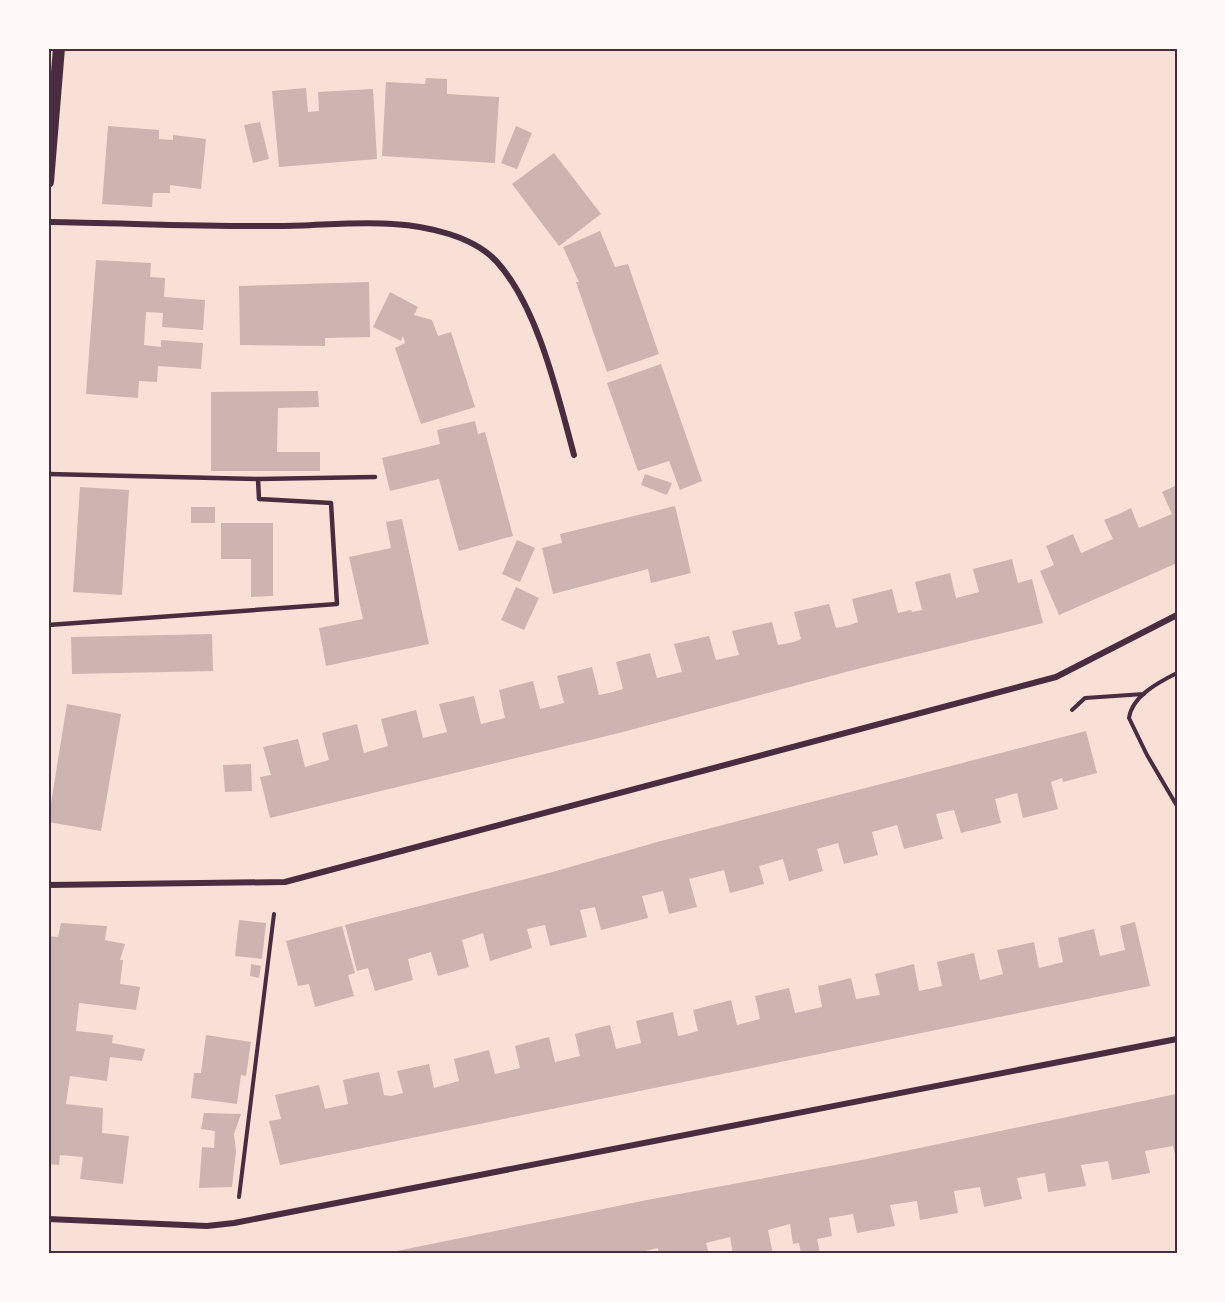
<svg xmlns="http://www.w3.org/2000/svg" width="1225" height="1302" font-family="'Titillium Web',sans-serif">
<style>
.building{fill:#ccb4b1}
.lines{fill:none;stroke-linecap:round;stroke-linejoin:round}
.path{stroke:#4a2c40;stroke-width:4}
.service{stroke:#4a2c40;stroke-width:4.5}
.minor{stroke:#4a2c40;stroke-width:6}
.secondary{stroke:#4a2c40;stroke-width:12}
.neatline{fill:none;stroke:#4a2c40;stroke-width:2}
</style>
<rect width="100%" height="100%" fill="#f7e1d7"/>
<g class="building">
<path d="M426,78L447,79V94L499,97L495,163L382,156L386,82L425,84Z"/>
<path d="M306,88L308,112L319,111L318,92L373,89L377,159L279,167L272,91Z"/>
<path d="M260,122L269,159L253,163L244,125Z"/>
<path d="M108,126L159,130V139L173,140V135L206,139L201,189L170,185V193H153L152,207L102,204Z"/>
<path d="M516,126L532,133L517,169L501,163Z"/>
<path d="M554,153L601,214L559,246L512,184Z"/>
<path d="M600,231L615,267L628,264L659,354L607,372L576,282H579L563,247Z"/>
<path d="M96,260L151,263L150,277L165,278L164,297L205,300L203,330L162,327L163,313L146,312L144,345L161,347V340L203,343L201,369L158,366L157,382L139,381L138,398L86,394Z"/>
<path d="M369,282L370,337L325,338V346L240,345L239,286Z"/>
<path d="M390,292L418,307L414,315L432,320L438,336L451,332L475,407L421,424L395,348L405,343L403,336L401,341L373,327Z"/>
<path d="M661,364L702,481L680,490L669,461L638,471L607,383Z"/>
<path d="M318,391L319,407L278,408L277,452H320V471H211V392Z"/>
<path d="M475,421L478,434L485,432L513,536L459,551L439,479L390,491L382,458L440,444L437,430Z"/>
<path d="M645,474L672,483L667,495L641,485Z"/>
<path d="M1177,485V563L1059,615L1040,571L1054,565L1046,546L1073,534L1081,553L1113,539L1104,520L1121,513L1131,508L1139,528L1172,514L1162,492Z"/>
<path d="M80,487L129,490L122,595L73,592Z"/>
<path d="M675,506L691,573L651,583L648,569L553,594L542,548L562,543L560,534Z"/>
<rect x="191" y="507" width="24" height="16"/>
<path d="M402,519L429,644L326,666L319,628L363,619L349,557L391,548L386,522Z"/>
<path d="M221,523H273V596L251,597V559H221Z"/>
<path d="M517,540L535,548L520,582L502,574Z"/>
<path d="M1012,559L1018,583L1032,579L1043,623L861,668L623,732L270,818L260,777L271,775L263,747L298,739L305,767L329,760L322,733L357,724L364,753L388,746L381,719L416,710L423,738L447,732L439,704L474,696L481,724L505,718L499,690L533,681L540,709L564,703L557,676L592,667L599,695L613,692L623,689L616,662L650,653L657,678L682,672L674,644L709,636L716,660L739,655L732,631L772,622L778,645L794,642L801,639L794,612L829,604L836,628L850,625L858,622L852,599L892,589L898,613L911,610L912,612L922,610L915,582L950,573L956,598L979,592L973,569Z"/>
<path d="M516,587L539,598L524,630L501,620Z"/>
<path d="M212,634L213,671L72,674L71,637Z"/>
<path d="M67,704L121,714L101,831L48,822Z"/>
<path d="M1086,731L1097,773L1063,782L1062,778L1051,782L1058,809L1023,818L1017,793L995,799L1001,823L961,833L954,810L936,814L943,839L904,849L897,825L872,832L878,855L844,864L838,843L817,849L823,871L789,881L783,859L759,866L764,884L730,893L724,870L689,879L697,907L669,914L663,891L642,896L648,918L601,930L595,907L580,910L587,937L550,946L545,925L527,929L532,948L490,961L483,933L462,940L469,967L438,976L431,952L408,959L413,980L375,991L368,968L357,971L345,925L549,873L661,841Z"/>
<path d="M251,764L252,791L225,792L223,765Z"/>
<path d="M239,920L266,923L262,959L235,956Z"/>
<path d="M1135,922L1150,986L280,1165L269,1121L281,1119L275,1095L319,1085L325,1109L348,1104L343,1080L379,1072L384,1095L391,1096L403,1093L397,1071L429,1064L434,1088L459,1081L454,1059L489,1050L495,1074L520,1068L515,1046L530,1042L549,1037L555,1062L580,1056L575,1034L589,1030L610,1025L616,1049L641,1043L636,1021L673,1012L678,1036L683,1035L698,1031L693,1010L731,1000L737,1025L760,1019L755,996L789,988L795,1013L822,1007L818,986L851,978L856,999L880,995L875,974L914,964L919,991L942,986L937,962L974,953L980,980L1003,974L997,950L1034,942L1039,968L1063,962L1058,938L1094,929L1100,956L1125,950L1120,926Z"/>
<path d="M61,923L107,926L105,940L125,944L120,960H123L120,984L140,987L136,1010L79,1003L76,1031L113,1035L112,1043L145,1049L142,1061L110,1057L107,1081L70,1076L66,1104L103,1108L102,1133L129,1136L123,1184L80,1179L83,1157L60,1155L59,1165L48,1164V936L58,937Z"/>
<path d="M342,926L355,973L348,975L354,996L315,1007L309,984L298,986L286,941Z"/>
<path d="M251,964L261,966L259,978L250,976Z"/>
<path d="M206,1035L251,1042L246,1076L241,1075L237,1104L191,1098L194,1073H201Z"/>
<path d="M1176,1094L1177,1163L1173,1146L1145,1151L1150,1173L1112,1180L1108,1161L1081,1165L1086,1186L1048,1192L1045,1173L1017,1178L1022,1199L984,1207L980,1187L954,1191L958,1213L920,1220L917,1201L890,1205L895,1226L857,1233L853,1214L829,1218L832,1236L817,1239L820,1254H801L799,1243L793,1244L790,1224L768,1230L773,1254H733L730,1237L706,1243L709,1254H659L658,1248L645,1251L646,1254H382L647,1200L862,1160Z"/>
<path d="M204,1113L241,1114L234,1134L236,1151L232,1187L199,1188L202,1147L214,1148L215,1131L201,1129Z"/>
</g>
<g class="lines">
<g class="path">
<path d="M1177,673C1159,682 1132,696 1129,718L1147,755L1177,806"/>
<path d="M1072,710L1085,698L1144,694"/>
<path d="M239,1197L274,914"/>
</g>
<g class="service">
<path d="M48,474L258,479L375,477"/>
<path d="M48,625L337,604L331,503L259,499L258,479"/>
</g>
<g class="minor">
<path d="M48,222C125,223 202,227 280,226C316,226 357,221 393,224C427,226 474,236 497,262C538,307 558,396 574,455"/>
<path d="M48,885L285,882L1056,677L1177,615"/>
<path d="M48,1219L207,1226L234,1223L1177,1039"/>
</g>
<path class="secondary" d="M48,182L59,48"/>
</g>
<rect width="1225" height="1302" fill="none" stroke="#fffaf5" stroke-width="99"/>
<rect x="50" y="50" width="1126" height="1202" class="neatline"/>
</svg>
